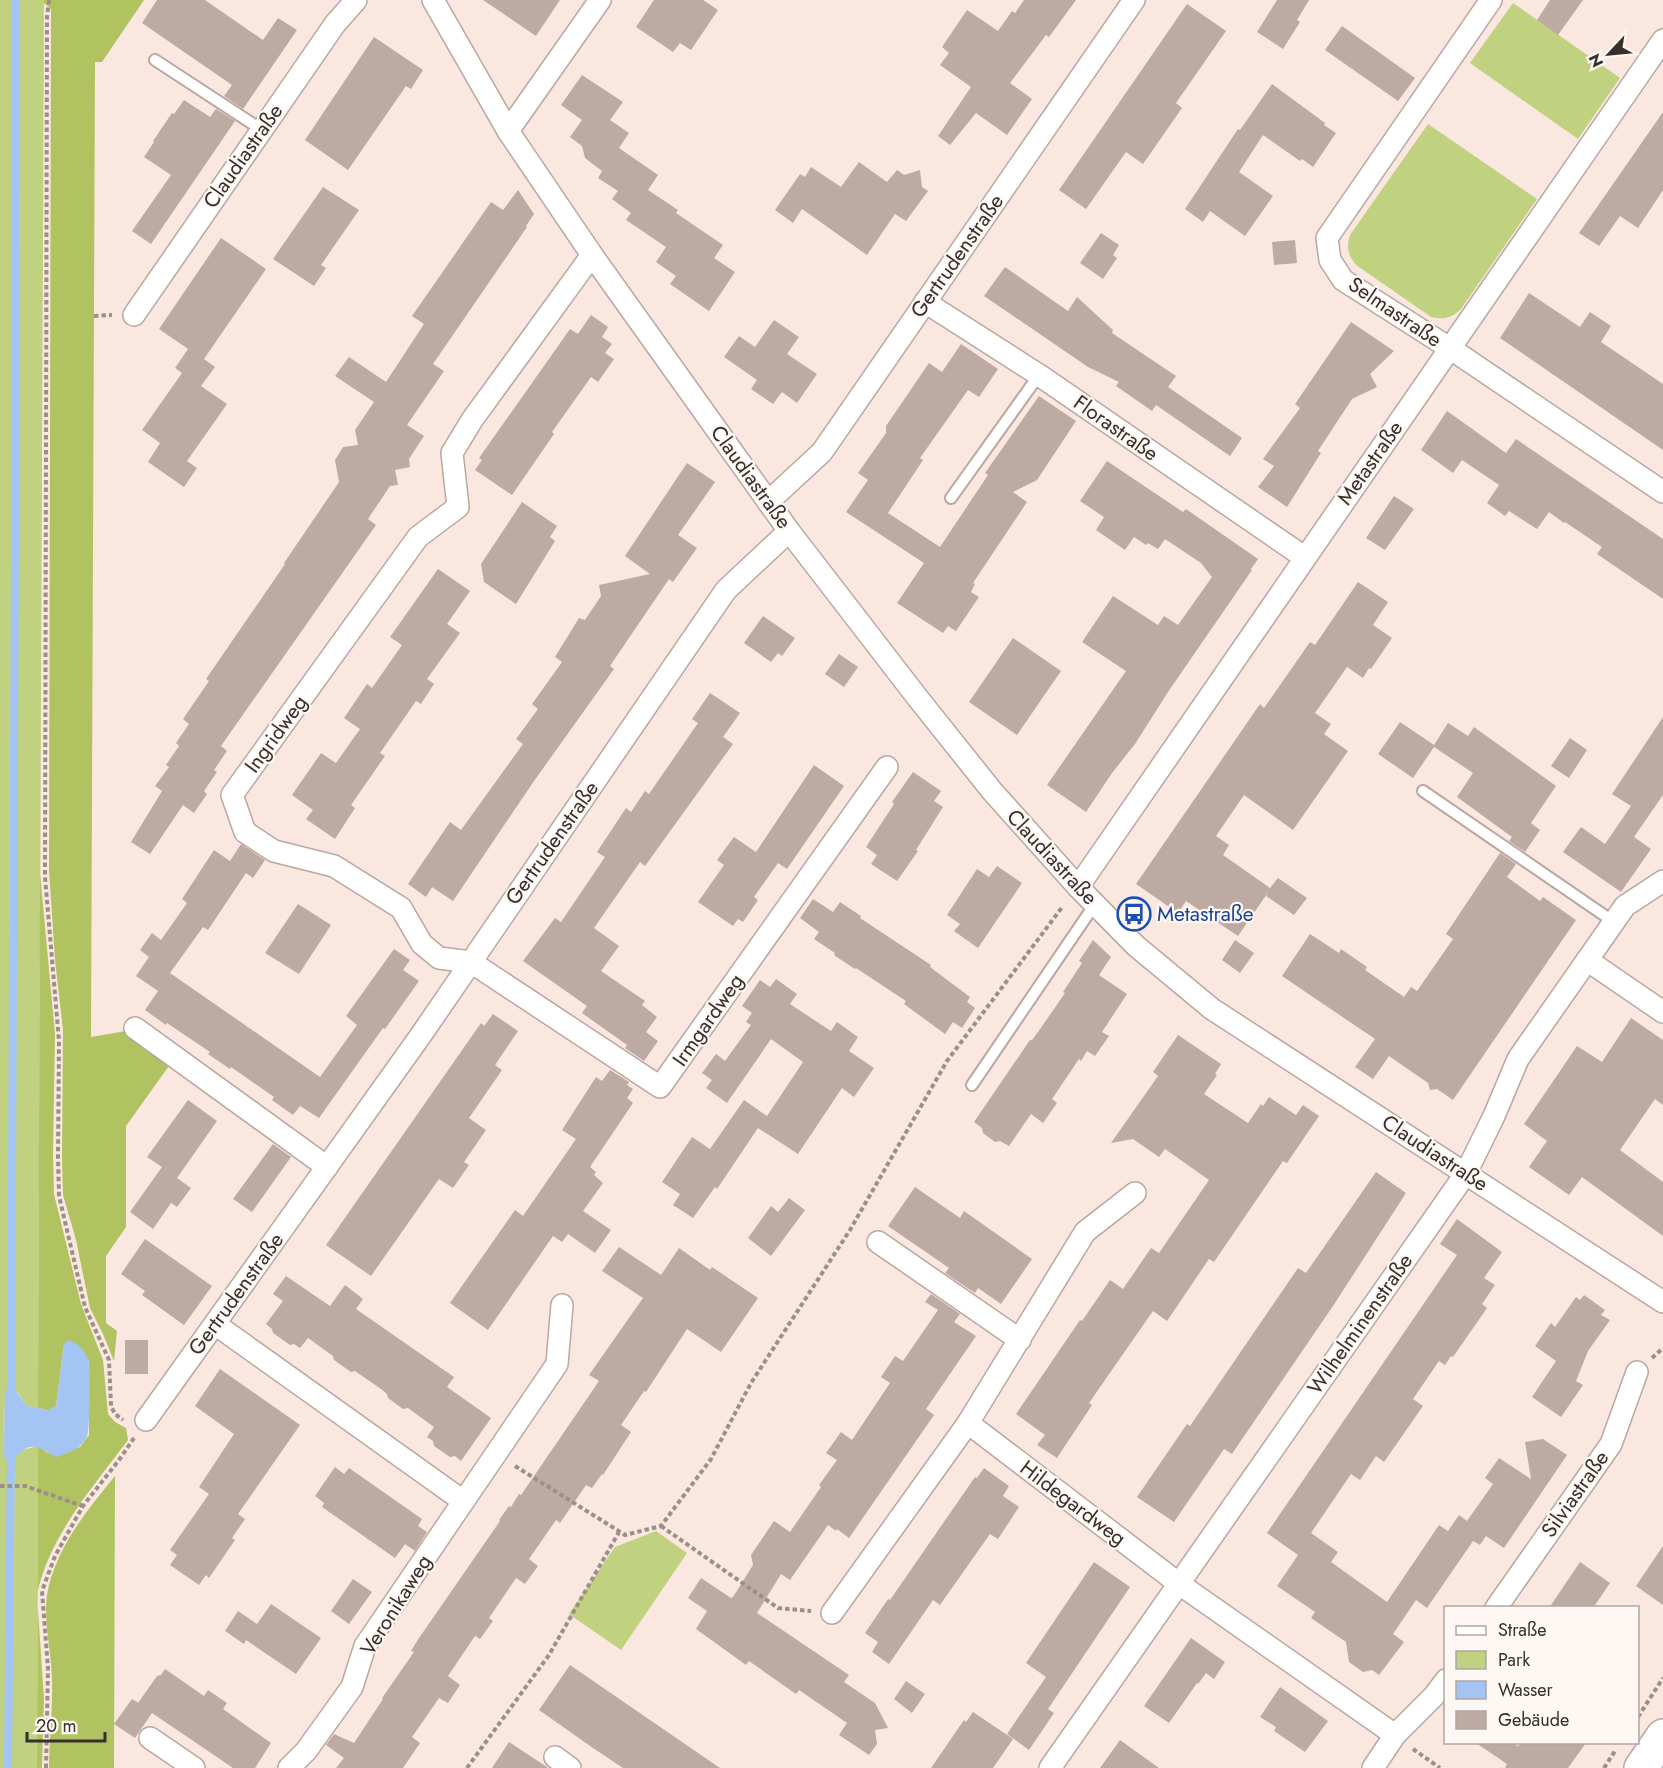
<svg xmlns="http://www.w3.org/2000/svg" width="1663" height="1768" font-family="Jost,sans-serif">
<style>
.green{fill:#c0d17f}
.forest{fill:#b0c360}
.water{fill:#a4c5f4}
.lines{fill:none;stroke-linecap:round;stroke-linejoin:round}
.stream{stroke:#a4c5f4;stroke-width:8}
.building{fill:#bdaba3}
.lane-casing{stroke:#b9a7a0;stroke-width:14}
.street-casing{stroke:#b9a7a0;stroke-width:24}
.primary-casing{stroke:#b9a7a0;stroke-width:36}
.path{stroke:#9c8f8a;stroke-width:4;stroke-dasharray:4.5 3;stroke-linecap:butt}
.lane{stroke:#fff;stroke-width:10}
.street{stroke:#fff;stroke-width:21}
.primary{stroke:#fff;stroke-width:33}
.labels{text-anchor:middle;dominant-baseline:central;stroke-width:4.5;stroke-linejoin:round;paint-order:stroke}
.street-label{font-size:21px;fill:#362f2c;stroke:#fff7f4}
.transit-label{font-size:21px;fill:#164399;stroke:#fff7f4;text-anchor:start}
</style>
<rect width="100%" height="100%" fill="#fae7e0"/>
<g class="green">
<path d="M0,0H44L38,1408L27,1406L17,1392L5,1391L4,1456L11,1462L22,1450L38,1446L37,1768H0Z"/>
<path d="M1513,3L1620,78L1578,139L1470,63Z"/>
<path d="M1428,124L1537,199L1461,309C1452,318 1444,320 1431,317L1356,265C1348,255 1346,248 1350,235Z"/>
<path d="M656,1531L687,1553L621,1650L569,1614L615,1547Z"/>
</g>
<g class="forest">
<path d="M44,0H144L102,62H95L91,1037L126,1031L171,1063L126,1126V1227L106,1256V1323L117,1331L114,1361L103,1334L90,1308L76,1240L63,1195L62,1159L63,1030L55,960L49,870L51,9L44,3Z"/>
<path d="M40,873L55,1034L53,1155L54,1194L81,1304L103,1360L108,1414L115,1422L126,1428L128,1440C93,1487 49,1536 37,1595L44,1699L42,1768H37L38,1446L48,1453L80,1447L89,1435V1361L64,1345L56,1406L49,1410L38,1408Z"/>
<path d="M115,1476L114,1768H49C49,1739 53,1710 52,1681C52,1650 41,1616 49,1585C60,1543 88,1509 115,1476Z"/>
</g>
<path class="water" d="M68,1340C78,1343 84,1349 88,1359C91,1365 90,1432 87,1437C81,1449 69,1452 57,1457C45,1452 33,1440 21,1452C17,1455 15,1459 11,1462L4,1457L5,1391L12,1386L27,1406L49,1410L56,1406L64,1344Z"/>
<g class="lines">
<g class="stream">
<path d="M11,1393L15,556V0"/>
<path d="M8,1768L11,1453"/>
</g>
</g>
<g class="building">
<path d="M157,0H205L263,40L278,18L297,30L243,109L224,96L232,85L142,23Z"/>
<path d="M483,0H560L536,36Z"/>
<path d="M654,0H703L718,10L691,50L680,43L673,52L636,27Z"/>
<path d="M1024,0H1076L1049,37L1046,35L1010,83L1032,99L1007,135L976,113L950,145L938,136L971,87L940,65L949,53L942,47L967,10L998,31L1012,11L1015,13Z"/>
<path d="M1277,0H1309L1297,20L1300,22L1283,49L1257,32Z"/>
<path d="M1550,0H1583L1558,35L1537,20Z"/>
<path d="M1187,4L1226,31L1176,103L1182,108L1143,164L1126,152L1086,209L1059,190Z"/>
<path d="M1342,26L1415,78L1398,101L1325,50Z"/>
<path d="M374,37L423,70L411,89L406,86L348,170L305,140Z"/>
<path d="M582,75L623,102L610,120L629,133L619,148L658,175L648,190L678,210L676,213L723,245L714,258L735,272L709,311L670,284L676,276L656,262L666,247L626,220L631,213L612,199L618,191L598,178L602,171L585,158L582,146L570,137L582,120L561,105Z"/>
<path d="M1272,84L1325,123L1324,125L1336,133L1313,167L1302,159L1300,161L1263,135L1239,172L1273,196L1245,236L1210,211L1203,222L1185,209L1238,129L1240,130Z"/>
<path d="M184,100L210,117L216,109L235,121L151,244L132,231L171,175L144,157L154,142L153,141L172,113L174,114Z"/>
<path d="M1663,112V190L1638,228L1620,216L1599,246L1579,233Z"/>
<path d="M859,162L887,182L897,170L904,175L920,170L922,187L928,191L906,221L895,214L867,255L802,209L793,223L775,210L800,174L805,177L811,167L841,187Z"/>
<path d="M323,187L359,210L321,265L326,268L314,286L273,259Z"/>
<path d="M518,190L534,214L526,226L527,227L433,364L444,371L407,425L424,436L409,459L410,467L395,470L398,485L390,486L368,519L376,525L221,746L227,751L214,770L217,772L204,791L207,794L194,813L183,805L150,854L131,842L162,791L155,786L169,767L166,765L179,746L176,743L189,724L183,719L209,681L206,679L259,602L285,564L284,563L339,482L335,460L343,447L358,445L355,430L374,402L335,376L349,357L386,382L424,324L412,316L444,270L491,202L503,210Z"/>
<path d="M1101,233L1119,245L1113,255L1117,258L1103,279L1080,263Z"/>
<path d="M221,238L266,269L204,359L215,367L201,386L227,404L187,461L197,468L184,487L148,462L160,443L142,430L182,373L175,368L188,349L159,329Z"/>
<path d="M1295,240L1297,263L1274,265L1272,242Z"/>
<path d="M1005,267L1068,311L1077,297L1113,330L1112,333L1176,376L1168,387L1242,438L1230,456L1156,405L1152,411L1116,386L1119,382L1088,367L984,296Z"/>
<path d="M1529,293L1580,327L1590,312L1611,326L1601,342L1663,384V450L1500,338Z"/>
<path d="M591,315L608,327L602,337L612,344L605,353L614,359L598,382L591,377L552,432L554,434L512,495L475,470L482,460L479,458L570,329L578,334Z"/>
<path d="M774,320L799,337L787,354L817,374L797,403L782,392L773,404L751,389L757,380L724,357L739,336L755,347Z"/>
<path d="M1351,322L1394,351L1370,374L1377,387L1352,399L1318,451L1321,453L1287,507L1258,487L1274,466L1263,459L1300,408L1295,404Z"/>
<path d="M961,344L998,369L979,397L968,390L920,458L923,460L888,513L940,547L988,475L985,473L1039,396L1076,421L1037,480L1013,492L1027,502L973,583L975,584L971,592L979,597L956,631L948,626L943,633L897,603L924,563L846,512L868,480L858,473L886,433V426L929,363L942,372Z"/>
<path d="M1447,411L1506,453L1516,439L1663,539V599L1597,554L1602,547L1565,522L1564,523L1549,512L1537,529L1509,511L1505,516L1487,503L1499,485L1462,460L1453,473L1421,450Z"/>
<path d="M1107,461L1183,512L1186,509L1258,559L1251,569L1252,570L1168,692L1135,744L1112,773L1086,812L1047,785L1126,671L1082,642L1113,596L1158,625L1164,616L1178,625L1212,577L1201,563L1165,539L1158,549L1148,543L1146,545L1134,537L1125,550L1096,530L1104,517L1080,501Z"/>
<path d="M687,463L715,482L678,535L697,548L673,582L669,579L610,666L614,669L534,781L453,901L432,887L426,897L408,884L450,822L461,830L523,744L516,739L538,709L532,704L562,662L555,657L579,618L585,620L601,596L599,585L650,574L625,556Z"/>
<path d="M1394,496L1414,509L1385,550L1366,538Z"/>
<path d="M522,502L557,526L550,537L555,541L516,604L484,582L481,564Z"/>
<path d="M438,569L470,591L447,624L460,633L427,679L434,684L421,704L416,701L380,753L385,756L351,805L355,808L335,839L306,819L313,810L292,795L321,753L336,763L360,729L344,718L367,684L372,688L402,645L390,637Z"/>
<path d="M1358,582L1388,602L1373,625L1392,638L1371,669L1369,668L1363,678L1347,667L1315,713L1331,724L1324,734L1348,751L1293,830L1244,795L1216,836L1229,845L1223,855L1270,888L1278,878L1307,898L1294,915L1266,896L1269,891L1238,936L1186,901L1178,913L1136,884L1260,704L1264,708L1310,642L1315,645Z"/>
<path d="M763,616L795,638L782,656L778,653L771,662L744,643Z"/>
<path d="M1013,638L1061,671L1017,735L969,702Z"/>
<path d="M839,654L858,667L844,687L825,674Z"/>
<path d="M710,693L740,713L723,737L733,744L645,866L640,862L594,928L619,946L601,971L645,1001L642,1005L657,1017L646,1032L658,1041L644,1061L625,1048L627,1045L582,1013L587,1006L523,961L555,918L561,922L605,857L597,852L626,808L631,812L645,791L649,794L698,723L692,719Z"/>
<path d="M1663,717V795L1634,837L1651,849L1621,892L1563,852L1581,827L1605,844L1631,806L1612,794Z"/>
<path d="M1400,722L1434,745L1448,723L1468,736L1474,727L1556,786L1531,823L1540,830L1525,852L1509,841L1512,837L1457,797L1473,773L1434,747L1413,778L1378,754Z"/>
<path d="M1570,738L1587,750L1569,778L1551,766Z"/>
<path d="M814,765L844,786L787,869L778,863L754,897L758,900L743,922L738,919L733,926L698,902L724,865L717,860L734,837L756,852Z"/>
<path d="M913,772L941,791L934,801L943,807L916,850L918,851L897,881L871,864L877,855L866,847L894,804L892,802Z"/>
<path d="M241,844L265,860L253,878L246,873L208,930L203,927L170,973L320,1077L357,1025L346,1016L394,949L410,960L403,970L419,981L385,1029L383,1028L319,1118L300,1106L293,1115L272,1100L274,1097L231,1067L230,1069L208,1054L210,1052L167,1023L166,1025L145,1010L158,991L136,976L149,957L140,950L152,933L161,940L187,903L182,899L214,850L230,861Z"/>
<path d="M1500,853L1516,864L1507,877L1540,901L1543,897L1576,920L1453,1100L1437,1089L1430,1090L1428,1083L1389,1056L1373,1079L1355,1067L1375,1039L1282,976L1310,934L1339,953L1341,949L1367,967L1365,970L1404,997L1411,987L1417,991L1453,939L1446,934Z"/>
<path d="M997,866L1022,883L978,948L954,931L960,924L947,915L977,869L989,877Z"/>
<path d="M813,899L833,912L840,902L861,916L860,918L931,965L930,967L970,997L967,1002L975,1008L962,1028L953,1022L945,1034L904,1004L906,1001L856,968L855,969L834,955L835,953L814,939L819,932L800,918Z"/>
<path d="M298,904L331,925L299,974L265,953Z"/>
<path d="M1093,940L1111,957L1099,975L1127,994L1102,1032L1109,1036L1095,1056L1087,1051L1081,1061L1079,1059L1052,1099L1057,1103L1043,1123L1031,1114L1009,1146L1000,1141L995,1142L983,1133L982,1128L974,1122L1030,1040H1032L1038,1032L1065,993L1063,992L1082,963L1079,961Z"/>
<path d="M1235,940L1254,953L1240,973L1222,960Z"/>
<path d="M776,979L797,994L790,1004L831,1031L837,1022L858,1037L849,1051L874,1068L854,1097L842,1088L798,1154L758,1128L717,1189L715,1187L693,1218L673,1205L680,1194L662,1182L692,1137L710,1149L744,1100L767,1116L803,1062L771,1039L727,1103L706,1088L712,1080L702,1073L716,1054L725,1061L751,1025L746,1022L752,1013L742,1006L760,980L770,987Z"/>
<path d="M493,1014L518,1031L495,1065L502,1070L469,1118L486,1130L464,1162L469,1165L453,1188L439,1179L371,1276L326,1245L481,1023L484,1026Z"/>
<path d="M1631,1018L1663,1040V1105L1655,1099L1620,1150L1663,1182V1236L1582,1177L1569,1195L1529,1167L1547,1141L1524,1124L1577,1046L1602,1062Z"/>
<path d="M1178,1035L1221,1064L1215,1074L1217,1075L1204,1094L1248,1123L1261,1104L1263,1106L1269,1097L1296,1115L1303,1105L1319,1116L1287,1163L1283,1161L1214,1262L1209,1259L1167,1321L1153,1311L1089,1403L1092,1405L1057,1458L1037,1445L1045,1435L1016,1414L1080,1320L1082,1321L1110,1280L1123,1289L1151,1248L1159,1253L1209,1180L1165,1149L1159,1157L1133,1139L1111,1143L1158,1076L1153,1072Z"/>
<path d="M610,1070L629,1082L627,1085L633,1089L627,1098L633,1103L590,1167L596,1172L594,1175L603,1183L583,1211L611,1230L595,1253L568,1234L562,1242L553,1236L488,1330L450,1303L515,1210L523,1216L576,1139L562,1130L596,1077L602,1081Z"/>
<path d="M188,1100L217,1121L177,1178L167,1171L191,1188L177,1207L171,1203L153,1229L130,1212L162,1167L147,1157Z"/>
<path d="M273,1144L291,1157L252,1212L233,1199Z"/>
<path d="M1376,1172L1406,1193L1333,1306L1238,1445L1232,1454L1224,1449L1174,1522L1137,1497L1187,1424L1190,1426L1298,1268L1306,1273Z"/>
<path d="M915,1187L960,1218L964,1211L1032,1259L1001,1304L978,1288L975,1293L945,1273L949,1268L888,1226Z"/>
<path d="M789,1198L805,1210L771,1256L748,1238L771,1206L778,1212Z"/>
<path d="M1457,1219L1502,1252L1484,1278L1495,1285L1482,1304L1487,1308L1453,1357L1451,1356L1445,1365L1439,1361L1413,1399L1423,1406L1384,1462L1376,1456L1360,1480L1351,1474L1311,1533L1338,1552L1331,1562L1387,1602L1439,1525L1448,1531L1459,1515L1467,1521L1493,1484L1485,1478L1499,1458L1531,1479L1525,1442L1543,1439L1567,1455L1504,1548L1486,1536L1480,1545L1473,1541L1427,1608L1416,1600L1393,1634L1404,1642L1379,1675L1372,1670L1363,1672L1349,1662L1346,1642L1311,1618L1315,1612L1277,1586L1298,1555L1267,1533L1457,1255L1440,1244Z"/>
<path d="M145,1239L212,1286L184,1325L142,1295L145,1291L121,1274Z"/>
<path d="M619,1247L661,1275L679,1248L710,1270L712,1267L758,1298L721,1352L687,1329L646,1392L644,1391L621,1425L631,1432L603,1475L602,1474L592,1488L586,1485L560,1523L556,1520L529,1559L538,1566L525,1584L516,1578L489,1618L493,1621L480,1639L475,1636L448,1676L460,1685L448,1703L439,1698L426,1717L412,1737L420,1743L403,1768H336L344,1758L326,1745L334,1734L354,1743L383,1699L382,1698L414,1652L411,1651L419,1638L500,1521L499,1520L509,1506L511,1507L519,1494L521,1495L599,1381L589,1375L643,1298L602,1271Z"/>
<path d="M286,1276L330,1306L345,1285L363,1299L356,1309L454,1377L447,1387L491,1418L461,1461L455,1456L450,1457L434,1446L433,1441L427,1437L434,1427L408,1408L403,1409L388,1398L387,1394L381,1389L355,1371L351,1372L334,1360L333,1356L308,1338L300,1348L294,1344L290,1345L273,1333L272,1329L266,1324L283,1301L273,1294Z"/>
<path d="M931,1294L960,1314L954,1322L976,1336L926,1409L934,1415L849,1538L837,1529L836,1531L828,1525L790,1580L781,1574L757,1613L849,1675L844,1682L875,1703L888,1728L875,1730L877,1744L869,1755L839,1735L847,1723L799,1690L796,1694L749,1661L746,1665L696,1629L707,1611L688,1598L701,1578L731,1598L733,1597L753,1565L751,1555L774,1521L790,1532L821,1487L819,1485L837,1460L826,1453L841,1432L852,1440L890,1383L881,1377L895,1356L903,1361L938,1310L925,1302Z"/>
<path d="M1584,1295L1605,1310L1601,1315L1610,1320L1588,1351L1576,1381L1583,1385L1561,1417L1532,1397L1556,1361L1535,1346L1551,1323L1555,1327L1576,1297L1580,1300Z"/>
<rect x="125" y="1340" width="23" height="34"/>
<path d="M220,1369L300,1425L238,1514L245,1519L232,1538L235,1540L209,1578L206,1575L199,1585L170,1565L177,1555L170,1550L209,1494L199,1487L234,1434L195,1406Z"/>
<path d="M335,1467L344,1474L349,1468L422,1519L418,1526L427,1532L415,1551L405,1544L395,1558L322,1507L324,1503L315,1496Z"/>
<path d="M984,1468L1009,1486L1003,1496L1019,1507L998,1539L990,1534L940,1605L933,1600L889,1664L872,1652L878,1642L865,1633L888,1599L890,1600L975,1477L977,1478Z"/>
<path d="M1663,1546V1605L1636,1586Z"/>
<path d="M1094,1562L1130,1587L1048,1709L1054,1713L1029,1750L1007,1734L1046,1677L1026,1663Z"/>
<path d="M1580,1562L1610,1583L1593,1608H1549Z"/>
<path d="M353,1579L372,1592L349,1624L331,1611Z"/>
<path d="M271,1604L321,1638L296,1674L246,1640L244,1644L225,1631L238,1611L257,1624Z"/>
<path d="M1191,1638L1225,1662L1214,1679L1206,1673L1198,1684L1197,1683L1169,1723L1144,1706Z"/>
<path d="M570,1665L615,1696L720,1768H623L593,1748L539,1710Z"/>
<path d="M165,1669L204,1696L208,1690L227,1703L223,1709L271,1743L255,1768H233L152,1713L135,1738L114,1724L132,1699L142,1705L138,1703L157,1676L161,1675Z"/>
<path d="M906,1681L925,1694L912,1713L894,1699Z"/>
<path d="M1280,1687L1328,1721L1305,1752L1274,1731L1276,1727L1260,1717Z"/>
<path d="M973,1712L1013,1739L993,1768H931L964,1720L966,1722Z"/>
<path d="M1120,1740L1159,1768H1100Z"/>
<path d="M509,1742L547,1767L548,1768H492Z"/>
<path d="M1476,1743H1512L1518,1746L1521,1743H1586L1568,1768H1505L1507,1764Z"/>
</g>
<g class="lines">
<g class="lane-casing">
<g id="lane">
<path d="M155,60L262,130"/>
<path d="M951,498L1039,375"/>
<path d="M1423,791L1614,922"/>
<path d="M972,1085L1095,904"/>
</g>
</g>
<g class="street-casing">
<g id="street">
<path d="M433,0L508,131L592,255L789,531L917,697L992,791L1078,887L1136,946L1212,1009L1663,1302"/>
<path d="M1491,0L1327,238L1330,260L1343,280L1451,349L1663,492"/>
<path d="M508,131L600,0"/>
<path d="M592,255L472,420L452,453L458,507L418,537L232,795L245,832L274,851L334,866L401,908L422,944L439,958L471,962L660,1087L887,767"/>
<path d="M925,302L1039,375L1304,557"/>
<path d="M134,315L335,24L356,0"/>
<path d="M768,502L822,452L1134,0"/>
<path d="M1078,887L1663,40"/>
<path d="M1587,960L1663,1012"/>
<path d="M135,1028L327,1167"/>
<path d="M878,1242L1020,1340"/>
<path d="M215,1324L463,1501"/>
<path d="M146,1420L421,1035L726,590L789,531"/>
<path d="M968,1423L1178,1583L1395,1735"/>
<path d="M1496,1608L1611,1444L1637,1372"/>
<path d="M832,1613L968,1423L1085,1232L1135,1193"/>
<path d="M150,1738L194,1768"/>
<path d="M555,1757L570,1768"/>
<path d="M289,1768L306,1751L352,1687L365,1646L557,1364L562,1305"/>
<path d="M1050,1768L1466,1173L1494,1116L1518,1059L1625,906L1663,881"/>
<path d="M1373,1768L1395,1735L1434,1696L1446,1680"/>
</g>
</g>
<g class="primary-casing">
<path id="primary" d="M1641,1768L1663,1736"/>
</g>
<g class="path">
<path d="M49,0L47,17L45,877L59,1041L58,1157L59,1196L85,1307L109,1360L111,1406L115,1414L123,1420"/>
<path d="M94,316L112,315"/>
<path d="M1652,1358L1663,1348"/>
<path d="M515,1466L625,1535L661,1526L711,1459L751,1383L850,1230L947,1061L1063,906"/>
<path d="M0,1486H25L83,1506"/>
<path d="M661,1526L778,1608L811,1611"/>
<path d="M1638,1717L1663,1678"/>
<path d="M1413,1749L1440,1768"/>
<path d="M46,1768L48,1668L42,1591L55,1556L83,1506L119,1460L134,1438"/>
<path d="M467,1768L549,1655L619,1532"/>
<path d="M1604,1768L1615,1751"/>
</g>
<use href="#lane" class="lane"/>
<use href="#street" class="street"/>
<use href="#primary" class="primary"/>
</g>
<defs>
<g id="bus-ring" transform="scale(1.725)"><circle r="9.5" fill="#fff7f4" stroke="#1a4fb4" stroke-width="1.5"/><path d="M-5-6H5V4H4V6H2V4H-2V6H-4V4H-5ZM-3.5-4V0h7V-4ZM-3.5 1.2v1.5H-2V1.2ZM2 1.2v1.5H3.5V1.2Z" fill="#1a4fb4"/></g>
</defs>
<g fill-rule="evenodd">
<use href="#bus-ring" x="1134" y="914"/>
</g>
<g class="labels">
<g class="street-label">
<text transform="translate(243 156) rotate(-55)">Claudiastraße</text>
<text transform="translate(957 256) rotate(-55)">Gertrudenstraße</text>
<text transform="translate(1395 312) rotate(34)">Selmastraße</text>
<text transform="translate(1116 428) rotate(35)">Florastraße</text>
<text transform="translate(1370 463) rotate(-55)">Metastraße</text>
<text transform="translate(751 477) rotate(54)">Claudiastraße</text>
<text transform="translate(276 734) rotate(-54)">Ingridweg</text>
<text transform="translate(552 843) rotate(-55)">Gertrudenstraße</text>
<text transform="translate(1052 857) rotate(47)">Claudiastraße</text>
<text transform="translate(708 1020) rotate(-55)">Irmgardweg</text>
<text transform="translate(1435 1153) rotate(33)">Claudiastraße</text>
<text transform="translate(236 1294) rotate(-54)">Gertrudenstraße</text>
<text transform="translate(1360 1324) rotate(-55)">Wilhelminenstraße</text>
<text transform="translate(1575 1494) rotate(-55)">Silviastraße</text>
<text transform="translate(1073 1503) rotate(37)">Hildegardweg</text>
<text transform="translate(396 1605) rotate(-58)">Veronikaweg</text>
</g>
<g class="transit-label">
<text x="1157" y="914">Metastraße</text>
</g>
</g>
<rect x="1444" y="1606" width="195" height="138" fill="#fff7f4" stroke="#afa7a4" stroke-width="1.5"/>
<rect x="1456" y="1626" width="30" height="9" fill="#ffffff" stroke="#afa7a4" stroke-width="1.5"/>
<text x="1498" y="1636" font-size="18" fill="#362f2c">Straße</text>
<rect x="1456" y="1651" width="30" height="18" fill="#c0d17f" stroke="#afa7a4" stroke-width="1.5"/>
<text x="1498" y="1666" font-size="18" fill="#362f2c">Park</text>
<rect x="1456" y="1681" width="30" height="18" fill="#a4c5f4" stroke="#afa7a4" stroke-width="1.5"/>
<text x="1498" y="1696" font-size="18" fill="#362f2c">Wasser</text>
<rect x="1456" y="1711" width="30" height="18" fill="#bdaba3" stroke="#afa7a4" stroke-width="1.5"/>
<text x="1498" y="1726" font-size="18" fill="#362f2c">Gebäude</text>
<g transform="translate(1609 54) rotate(244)" stroke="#fff7f4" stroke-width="4.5" paint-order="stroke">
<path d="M0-4.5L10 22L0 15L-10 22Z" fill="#362f2c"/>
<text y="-9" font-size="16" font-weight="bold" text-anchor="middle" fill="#362f2c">N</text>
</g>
<path d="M27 1732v9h78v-9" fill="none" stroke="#362f2c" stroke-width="3"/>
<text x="36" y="1732" font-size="18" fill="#362f2c" stroke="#fff7f4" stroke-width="4.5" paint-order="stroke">20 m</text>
</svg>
